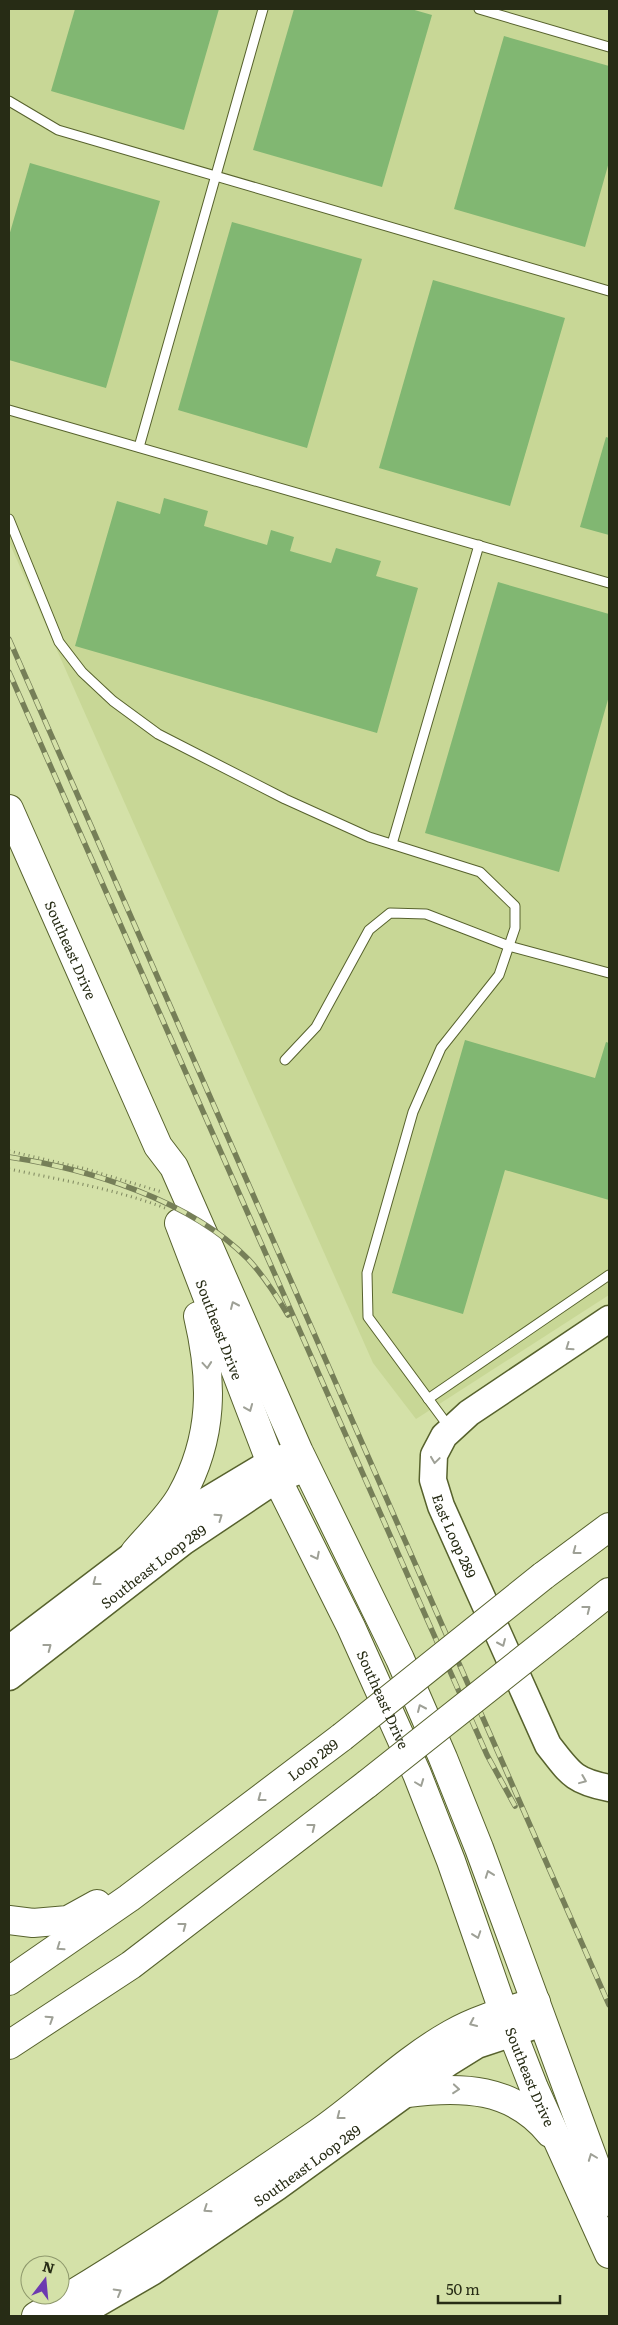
<svg xmlns="http://www.w3.org/2000/svg" width="618" height="2325" font-family="Literata,serif">
<style>
.built{fill:#c8d796}
.building{fill:#81b772}
.lines{fill:none;stroke-linecap:round;stroke-linejoin:round}
.service-casing{stroke:#57622d;stroke-width:11}
.secondary-casing{stroke:#57622d;stroke-width:29}
.primary-casing{stroke:#57622d;stroke-width:30}
.motorway-casing{stroke:#57622d;stroke-width:30}
.path{stroke:#7e875f;stroke-width:3;stroke-dasharray:1 4;stroke-linecap:butt}
.service{stroke:#fff;stroke-width:9}
.secondary{stroke:#fff;stroke-width:26}
.primary{stroke:#fff;stroke-width:28}
.motorway{stroke:#fff;stroke-width:28}
.rail-casing{stroke:#767f58;stroke-width:5.5}
.rail{stroke:#d4e1a8;stroke-width:4;stroke-dasharray:11;stroke-linecap:butt}
.motorway-bridge-casing{stroke:#57622d;stroke-width:30;stroke-linecap:butt}
.motorway-bridge{stroke:#fff;stroke-width:28}
.oneway{stroke:#9ea096}
.labels{text-anchor:middle;dominant-baseline:central;stroke-width:5;stroke-linejoin:round;paint-order:stroke}
.street-label{font-size:14px;fill:#272c15;stroke:#d4e1a8}
</style>
<rect width="100%" height="100%" fill="#d4e1a8"/>
<path class="built" d="M9,9H609V1295L416,1419L373,1363L9,542Z"/>
<g class="building">
<path d="M75,9H219L184,130L51,91Z"/>
<path d="M294,9H411L432,15L382,187L253,150Z"/>
<path d="M504,36L609,66V162L585,247L454,209Z"/>
<path d="M30,163L160,201L106,388L9,360V236Z"/>
<path d="M232,222L362,259L307,448L178,410Z"/>
<path d="M433,280L565,318L510,506L379,468Z"/>
<path d="M606,437L609,438V535L580,527Z"/>
<path d="M164,498L208,511L204,526L267,545L271,530L294,537L290,551L331,563L336,548L381,561L376,576L418,588L377,733L75,646L117,501L160,514Z"/>
<path d="M498,582L609,614V696L559,872L425,833Z"/>
<path d="M465,1040L595,1078L606,1042L609,1043V1200L505,1170L463,1314L392,1293Z"/>
</g>
<g class="lines">
<g class="service-casing">
<g id="service">
<path d="M479,9L609,47"/>
<path d="M9,101L58,130L609,291"/>
<path d="M9,410L609,583"/>
<path d="M139,447L263,9"/>
<path d="M9,519L59,642L82,672L113,701L158,734L285,799L369,837L480,872L515,906V928L499,975L441,1048L413,1112L367,1273L368,1317L449,1427"/>
<path d="M392,844L479,545"/>
<path d="M285,1060L316,1027L369,930L390,913L426,914L509,946L609,973"/>
<path d="M428,1399L609,1275"/>
</g>
</g>
<g class="secondary-casing">
<g id="secondary">
<path id="s1" d="M609,1319L469,1413L444,1436L434,1455L433,1480L441,1506L548,1745C570,1773 573,1781 609,1788"/>
<path d="M9,1649L196,1507L271,1462L291,1455"/>
<path id="s2" d="M9,1677L183,1542L277,1479L306,1468"/>
<path id="s3" d="M76,2316L152,2272L277,2187L448,2063L477,2045L543,2023"/>
</g>
</g>
<g class="primary-casing">
<g id="primary">
<path id="s4" d="M9,809L158,1146L174,1167L299,1452L400,1659L443,1758L479,1848L609,2202"/>
<path id="s5" d="M179,1223L277,1479L351,1627L417,1774L451,1861L499,1999L534,2088L609,2254"/>
<path d="M135,1552C150,1534 169,1517 181,1496C214,1437 213,1380 198,1316"/>
<path d="M407,2093C461,2086 513,2087 550,2133"/>
</g>
</g>
<g class="motorway-casing">
<g id="motorway">
<path d="M543,1576L609,1527"/>
<path d="M565,1627L609,1592"/>
<path d="M9,1920L33,1923L68,1920L97,1904"/>
<path id="s6" d="M9,1981L129,1898L342,1737"/>
<path d="M9,2045L131,1965L367,1784"/>
<path d="M36,2316C133,2259 225,2197 318,2133C363,2102 403,2061 451,2034C477,2019 507,2011 536,2002"/>
</g>
</g>
<g class="path">
<path d="M9,1151L86,1169L162,1192"/>
<path d="M9,1169C62,1180 115,1189 165,1208"/>
</g>
<use href="#service" class="service"/>
<use href="#secondary" class="secondary"/>
<use href="#primary" class="primary"/>
<use href="#motorway" class="motorway"/>
<g class="rail-casing">
<g id="rail">
<path d="M9,639L609,2005"/>
<path d="M9,672L487,1755L515,1806"/>
<path d="M9,1157C89,1169 190,1200 248,1259C264,1276 276,1295 288,1315"/>
</g>
</g>
<use href="#rail" class="rail"/>
<g class="motorway-bridge-casing">
<g id="motorway-bridge">
<path d="M342,1737L543,1576"/>
<path d="M367,1784L565,1627"/>
</g>
</g>
<use href="#motorway-bridge" class="motorway-bridge"/>
</g>
<defs><path id="oneway-chevron" d="M-2-3.5L2.5 0L-2 3.5" fill="none" stroke-width="1.6" stroke-linecap="round" stroke-linejoin="round" transform="scale(1.25)"/></defs>
<g class="oneway">
<use href="#oneway-chevron" transform="translate(234 1305) rotate(-114)"/>
<use href="#oneway-chevron" transform="translate(569 1347) rotate(145)"/>
<use href="#oneway-chevron" transform="translate(207 1365) rotate(85)"/>
<use href="#oneway-chevron" transform="translate(249 1408) rotate(68)"/>
<use href="#oneway-chevron" transform="translate(435 1460) rotate(98)"/>
<use href="#oneway-chevron" transform="translate(219 1517) rotate(-35)"/>
<use href="#oneway-chevron" transform="translate(576 1551) rotate(143)"/>
<use href="#oneway-chevron" transform="translate(316 1556) rotate(63)"/>
<use href="#oneway-chevron" transform="translate(96 1582) rotate(142)"/>
<use href="#oneway-chevron" transform="translate(587 1609) rotate(-38)"/>
<use href="#oneway-chevron" transform="translate(502 1643) rotate(66)"/>
<use href="#oneway-chevron" transform="translate(48 1647) rotate(-37)"/>
<use href="#oneway-chevron" transform="translate(421 1708) rotate(-114)"/>
<use href="#oneway-chevron" transform="translate(583 1780) rotate(22)"/>
<use href="#oneway-chevron" transform="translate(420 1783) rotate(69)"/>
<use href="#oneway-chevron" transform="translate(261 1798) rotate(143)"/>
<use href="#oneway-chevron" transform="translate(312 1827) rotate(-38)"/>
<use href="#oneway-chevron" transform="translate(489 1874) rotate(-110)"/>
<use href="#oneway-chevron" transform="translate(183 1926) rotate(-37)"/>
<use href="#oneway-chevron" transform="translate(477 1935) rotate(71)"/>
<use href="#oneway-chevron" transform="translate(60 1947) rotate(145)"/>
<use href="#oneway-chevron" transform="translate(50 2019) rotate(-33)"/>
<use href="#oneway-chevron" transform="translate(473 2023) rotate(155)"/>
<use href="#oneway-chevron" transform="translate(456 2089) rotate(5)"/>
<use href="#oneway-chevron" transform="translate(340 2116) rotate(142)"/>
<use href="#oneway-chevron" transform="translate(592 2157) rotate(-111)"/>
<use href="#oneway-chevron" transform="translate(207 2209) rotate(146)"/>
<use href="#oneway-chevron" transform="translate(118 2292) rotate(-30)"/>
</g>
<g class="labels">
<g class="street-label">
<text stroke="none"><textPath href="#s4" startOffset="154">Southeast Drive</textPath></text>
<text stroke="none"><textPath href="#s5" startOffset="114">Southeast Drive</textPath></text>
<text stroke="none"><textPath href="#s1" startOffset="309">East Loop 289</textPath></text>
<text stroke="none"><textPath href="#s2" startOffset="182">Southeast Loop 289</textPath></text>
<text stroke="none"><textPath href="#s5" startOffset="519">Southeast Drive</textPath></text>
<text stroke="none"><textPath href="#s6" startOffset="376">Loop 289</textPath></text>
<text stroke="none"><textPath href="#s5" startOffset="924">Southeast Drive</textPath></text>
<text stroke="none"><textPath href="#s3" startOffset="276">Southeast Loop 289</textPath></text>
</g>
</g>
<rect width="618" height="2325" fill="none" stroke="#272c15" stroke-width="20"/>
<g transform="translate(45 2280) rotate(16)"><circle r="24" fill="#d4e1a8" stroke="#8f996d"/>
<path d="M0-4L9 19L0 12L-9 19Z" fill="#6d3ab1"/>
<text y="-8" font-size="14" font-weight="bold" text-anchor="middle" fill="#272c15">N</text>
</g>
<path d="M438 2295v8h122v-8" fill="none" stroke="#272c15" stroke-width="2.5"/>
<text x="446" y="2295" font-size="15" fill="#272c15" stroke="#d4e1a8" stroke-width="4" paint-order="stroke">50 m</text>
</svg>
